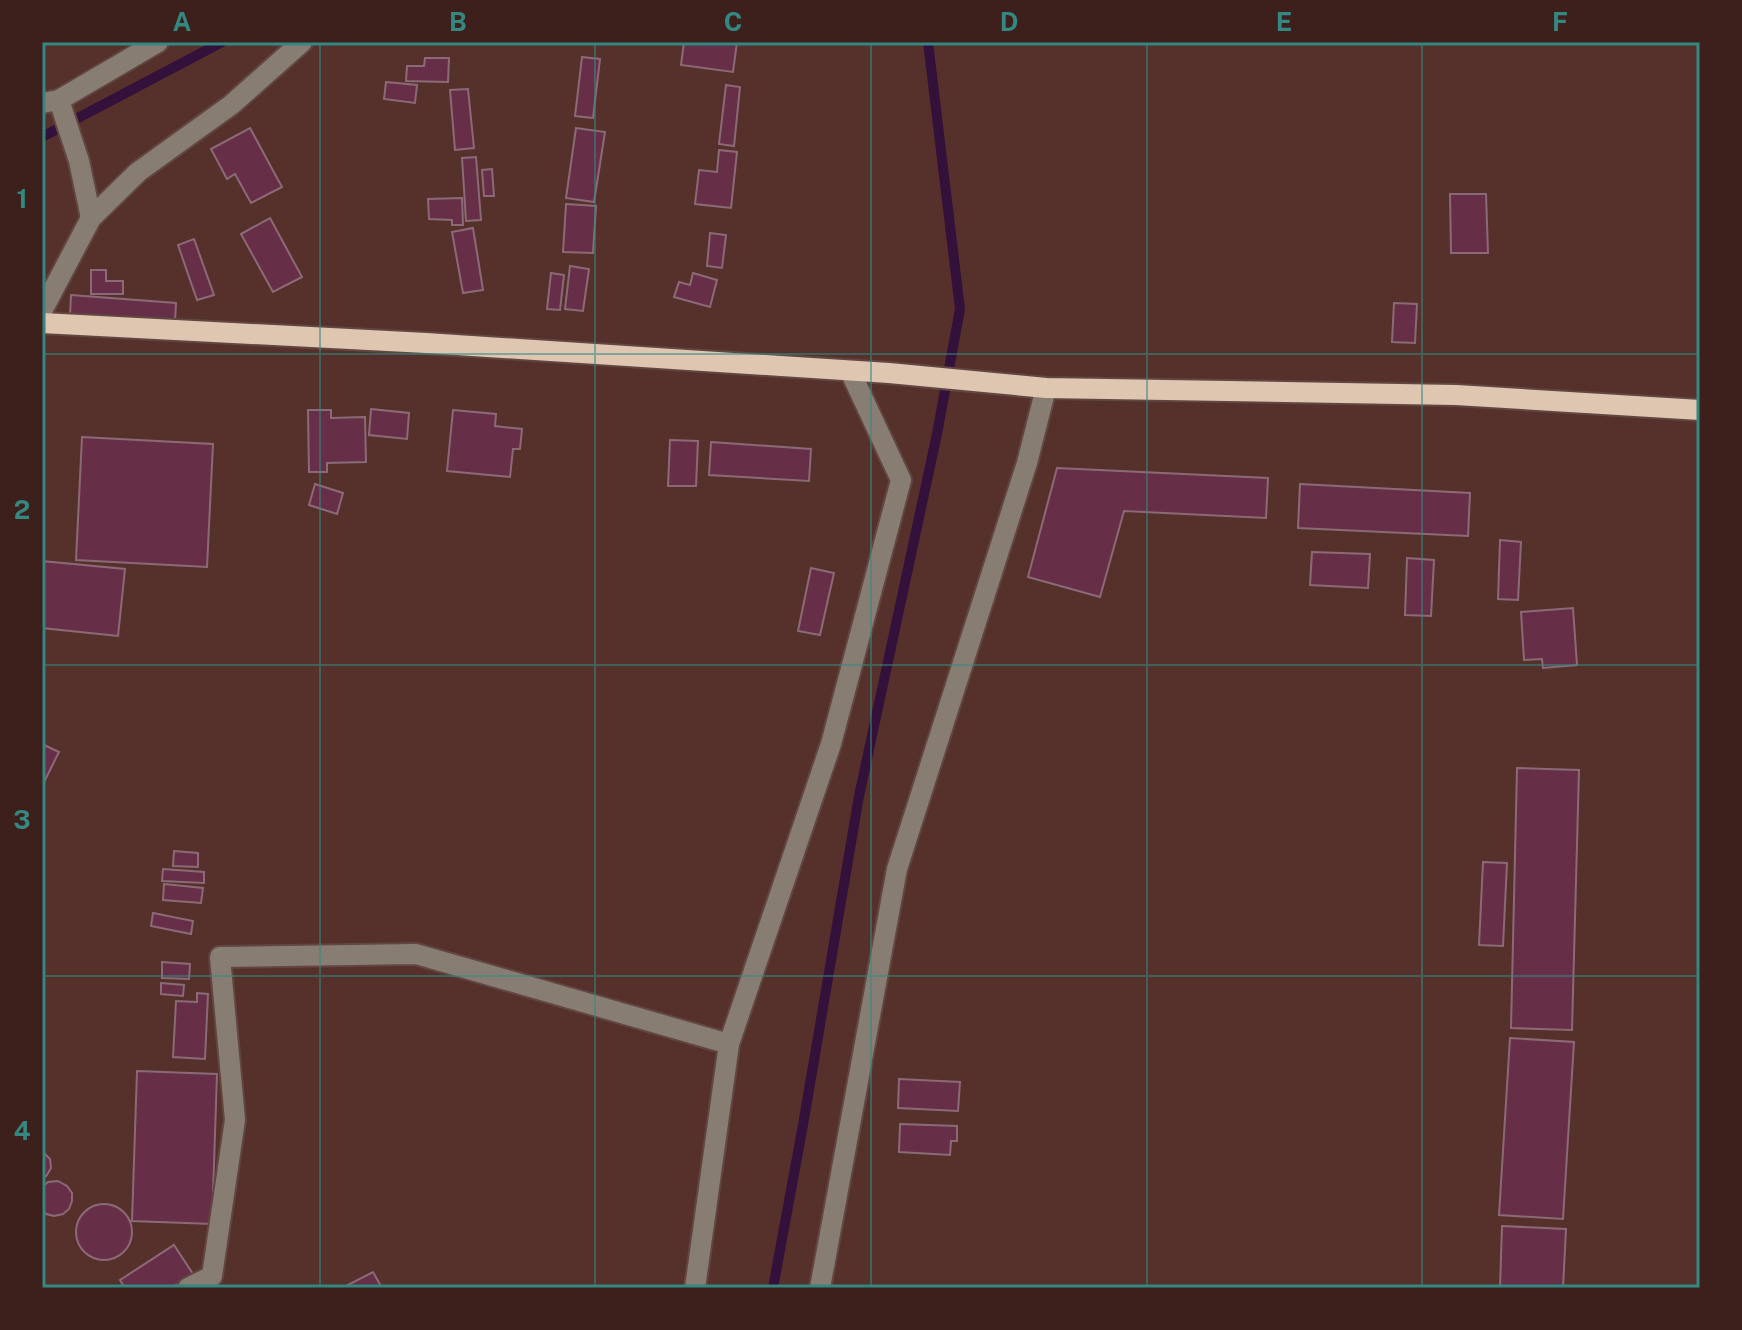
<svg xmlns="http://www.w3.org/2000/svg" width="1742" height="1330" font-family="'Public Sans',sans-serif">
<style>
.built{fill:#56312b}
.lines{fill:none;stroke-linecap:round;stroke-linejoin:round}
.stream{stroke:#33113b;stroke-width:10}
.building{fill:#672f47;stroke:#8b6a77;stroke-width:2}
.minor-casing{stroke:#614642;stroke-width:24}
.major-casing{stroke:#614642;stroke-width:24}
.minor{stroke:#887d73;stroke-width:20}
.major{stroke:#dec6b1;stroke-width:20}
.grid{fill:none;stroke:#338881;stroke-width:2;stroke-opacity:0.55}
.neatline{fill:none;stroke:#338881;stroke-width:3}
.grid-label{font-size:26px;text-anchor:middle;font-weight:bold;fill:#338881}
</style>
<rect width="100%" height="100%" fill="#482a26"/>
<rect class="built" x="42" y="42" width="1658" height="1246"/>
<g class="lines">
<g class="stream">
<path d="M42,137L222,42"/>
<path d="M773,1288L803,1125L859,796L937,434L960,309L928,42"/>
</g>
</g>
<g class="building">
<path d="M684,42H737L733,72L681,65Z"/>
<path d="M582,57L600,59L593,118L575,116Z"/>
<path d="M425,58H449L448,82L406,81L407,66H424Z"/>
<path d="M386,82L417,85L415,103L384,99Z"/>
<path d="M726,85L740,87L734,146L719,144Z"/>
<path d="M468,89L474,148L455,150L450,90Z"/>
<path d="M250,128L282,187L251,203L235,174L227,179L211,149Z"/>
<path d="M576,128L605,132L594,202L566,198Z"/>
<path d="M719,150L737,152L731,208L695,204L699,170L717,172Z"/>
<path d="M476,157L481,220L466,221L462,158Z"/>
<path d="M492,169L494,196H484L482,170Z"/>
<path d="M1450,194H1486L1488,253H1451Z"/>
<path d="M462,198L463,225H452V220L429,219L428,199Z"/>
<path d="M566,204L596,206L593,253L563,252Z"/>
<path d="M270,218L302,277L273,292L241,234Z"/>
<path d="M473,228L483,290L463,293L452,232Z"/>
<path d="M710,233L726,235L722,268L707,266Z"/>
<path d="M194,239L214,295L197,300L178,245Z"/>
<path d="M570,266L589,269L583,311L565,309Z"/>
<path d="M91,270H106V281H123V294H91Z"/>
<path d="M551,273L564,275L560,310L547,309Z"/>
<path d="M693,273L717,280L710,307L674,297L679,282L690,285Z"/>
<path d="M71,295L176,303L175,323L70,316Z"/>
<path d="M1394,303L1417,304L1415,343L1392,342Z"/>
<path d="M371,409L409,413L407,439L369,435Z"/>
<path d="M308,410H331V418L365,417L366,462L327,463V472H309Z"/>
<path d="M453,410L496,414L495,426L522,429L520,449H513L510,477L447,471Z"/>
<path d="M82,437L213,444L207,567L76,560Z"/>
<path d="M670,440L698,441L696,486H668Z"/>
<path d="M711,442L811,449L809,481L709,475Z"/>
<path d="M1057,468L1268,478L1266,518L1124,511L1100,597L1028,577Z"/>
<path d="M315,484L343,493L337,514L309,505Z"/>
<path d="M1300,484L1470,493L1468,536L1298,528Z"/>
<path d="M1500,540L1521,542L1518,600L1498,599Z"/>
<path d="M1312,552L1370,554L1368,588L1310,585Z"/>
<path d="M1407,558L1434,560L1431,616L1405,615Z"/>
<path d="M42,561L125,569L118,636L42,628Z"/>
<path d="M811,568L834,573L820,635L798,631Z"/>
<path d="M1573,608L1577,665L1543,668L1542,659L1524,660L1521,612Z"/>
<path d="M42,744L59,752L42,786Z"/>
<path d="M1517,768L1579,770L1572,1030L1511,1028Z"/>
<path d="M174,851L198,853V867L173,866Z"/>
<path d="M1483,862L1507,863L1503,946L1479,945Z"/>
<path d="M163,869L204,872V883L162,881Z"/>
<path d="M164,884L203,888L201,903L163,900Z"/>
<path d="M153,913L193,921L191,934L151,926Z"/>
<path d="M162,962L190,964L189,979L162,978Z"/>
<path d="M161,983L184,985L183,996L161,994Z"/>
<path d="M197,993L208,994L205,1059L173,1057L176,1001L197,1002Z"/>
<path d="M1510,1038L1574,1042L1563,1219L1499,1215Z"/>
<path d="M137,1071L217,1074L212,1224L132,1221Z"/>
<path d="M899,1079L960,1082L958,1111L898,1108Z"/>
<path d="M900,1124L957,1126V1141H951L950,1155L899,1152Z"/>
<path d="M42,1151L50,1159L51,1168L47,1175L42,1180Z"/>
<path d="M58,1181L67,1186L72,1193V1201L69,1209L63,1214L54,1216L46,1214L42,1210V1187L48,1182Z"/>
<circle cx="104" cy="1232" r="28"/>
<path d="M1502,1226L1566,1229L1563,1288H1500Z"/>
<path d="M174,1245L193,1274L171,1288H125L120,1280Z"/>
<path d="M373,1272L382,1288H342Z"/>
</g>
<g class="lines">
<g class="minor-casing">
<g id="minor">
<path d="M59,100L79,161L91,218"/>
<path d="M42,103L59,100L158,42"/>
<path d="M42,311L91,218L138,172L231,105L302,42"/>
<path d="M188,1288L212,1276L235,1120L220,957L416,954L729,1044"/>
<path d="M695,1288L729,1044L831,744L901,480L850,371"/>
<path d="M820,1288L897,869L1027,463L1046,388"/>
</g>
</g>
<g class="major-casing">
<path id="major" d="M42,323L426,343L889,373L1046,388L1456,395L1700,410"/>
</g>
<use href="#minor" class="minor"/>
<use href="#major" class="major"/>
</g>
<path class="grid" d="M320,42V1288M595,42V1288M871,42V1288M1147,42V1288M1422,42V1288M42,354H1700M42,665H1700M42,976H1700"/>
<rect width="1742" height="1330" fill="none" stroke="#3d201c" stroke-width="88"/>
<rect x="44" y="44" width="1654" height="1242" class="neatline"/>
<g class="grid-label">
<text x="182" y="31">A</text>
<text x="458" y="31">B</text>
<text x="733" y="31">C</text>
<text x="1009" y="31">D</text>
<text x="1284" y="31">E</text>
<text x="1560" y="31">F</text>
<text x="22" y="208">1</text>
<text x="22" y="519">2</text>
<text x="22" y="829">3</text>
<text x="22" y="1140">4</text>
</g>
</svg>
